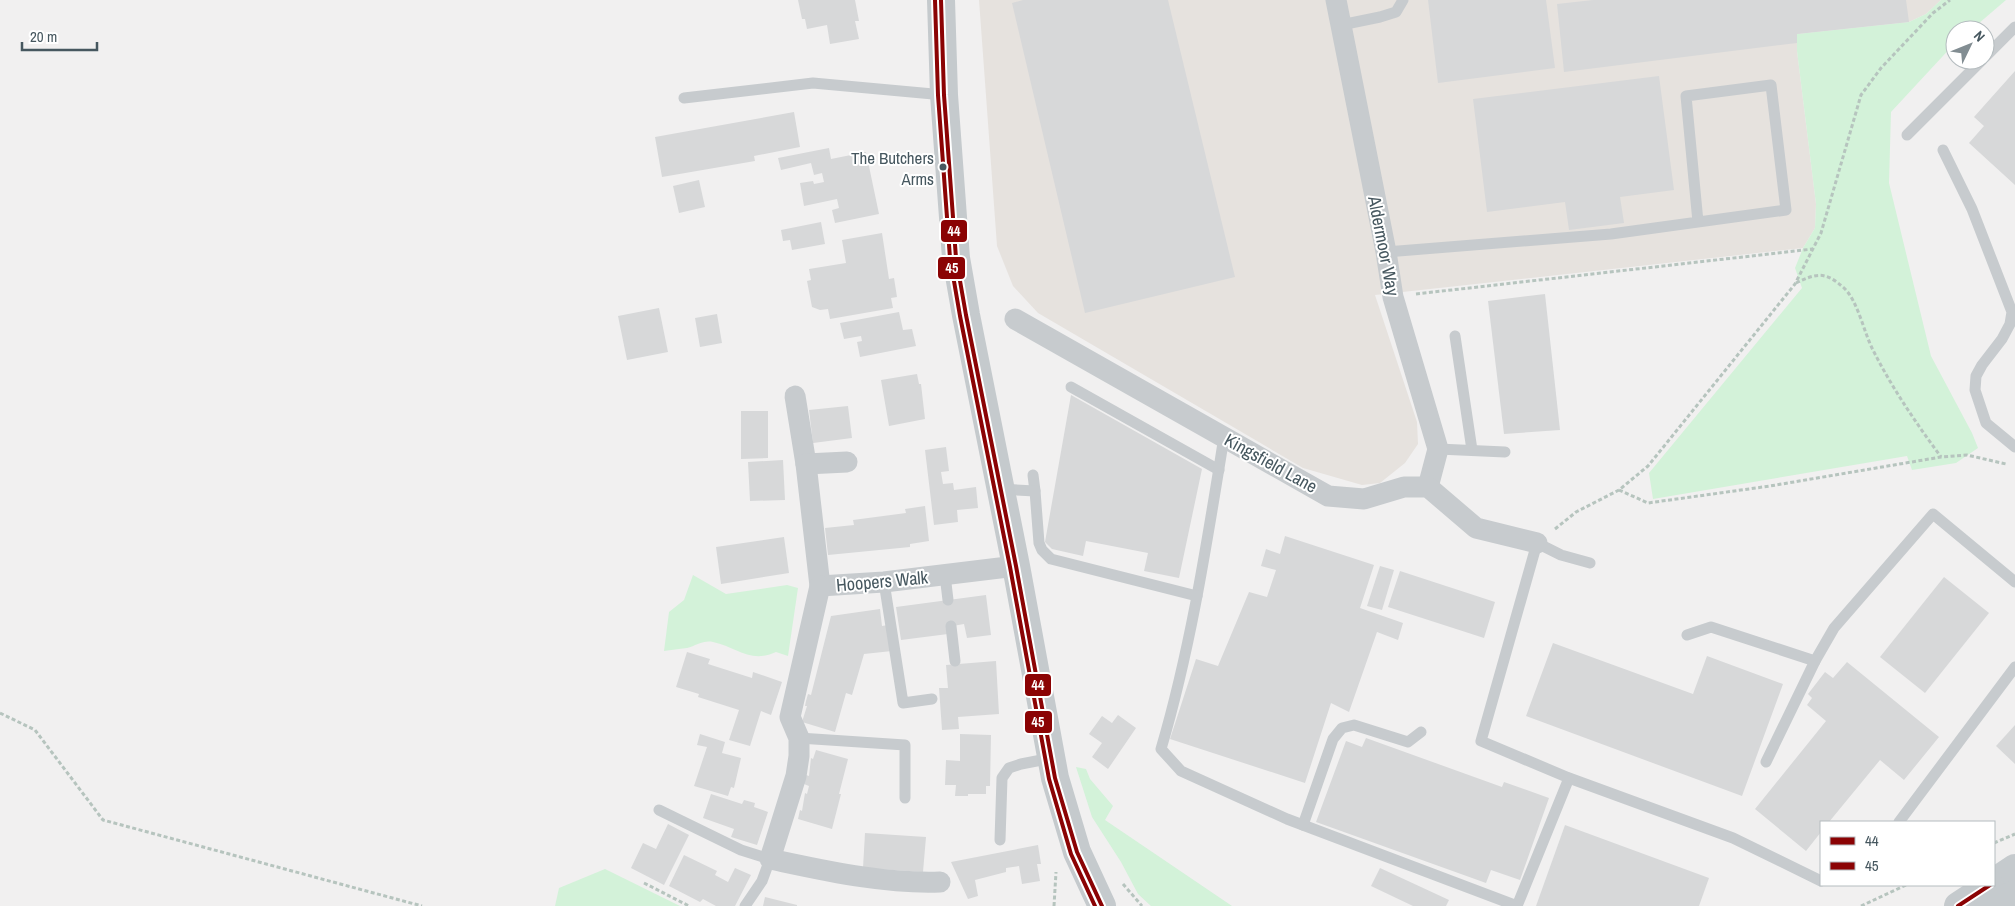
<svg xmlns="http://www.w3.org/2000/svg" width="2015" height="906" font-family="'Archivo Narrow',sans-serif">
<style>
.commercial{fill:#e6e2de}
.green{fill:#d3f2d9}
.building{fill:#d7d8d9}
.lines{fill:none;stroke-linecap:round;stroke-linejoin:round}
.path{stroke:#b6c4be;stroke-width:3;stroke-dasharray:4 2.5;stroke-linecap:butt}
.lane{stroke:#c7cbce;stroke-width:11}
.street{stroke:#c7cbce;stroke-width:21}
.primary{stroke:#c5cacd;stroke-width:28}
.bus-1-casing{stroke:#fff;stroke-width:8}
.bus-2-casing{stroke:#fff;stroke-width:8}
.bus-1{stroke:#8b0304;stroke-width:4}
.bus-2{stroke:#8b0304;stroke-width:4}
.bus-dot{fill:#46575f;stroke:#fff;stroke-width:2}
.labels{text-anchor:middle;dominant-baseline:central;stroke-width:4;stroke-linejoin:round;paint-order:stroke}
.bus-label{font-size:17px;fill:#46575f;stroke:#fff;text-anchor:end}
.street-label{font-size:18px;fill:#46575f;stroke:#fff}
.line-badge{stroke:#fff;stroke-width:2}
.badge-label{font-size:14px;text-anchor:middle;font-weight:bold;fill:#fff}
</style>
<rect width="100%" height="100%" fill="#f1f0f0"/>
<path class="commercial" d="M979,0H1941L1926,14L1909,22L1797,34V51L1816,204L1815,228L1803,248L1375,295L1417,422L1418,444L1405,463L1380,483L1362,485L1303,468L1038,313L1013,286L997,246Z"/>
<g class="green">
<path d="M1941,0H2006L1971,30H1955V43L1891,112L1889,183L1931,356L1972,433L1978,448L1956,463L1912,470L1907,456L1653,499L1649,473L1802,288L1795,268L1803,248L1815,228L1816,204L1797,51V34L1909,22L1926,14Z"/>
<path d="M693,575L726,594L787,585L798,588L788,656L776,652C750,664 737,647 713,642C703,640 696,646 687,648C679,649 671,650 664,651L669,612L684,600Z"/>
<path d="M1076,767L1086,769L1090,779L1113,806L1105,820L1232,906H1151L1138,894L1121,862L1092,817Z"/>
<path d="M605,869L680,906H555L559,888Z"/>
</g>
<g class="building">
<path d="M798,0H855L859,21H855L859,39L830,44L827,25L807,29L805,19H802Z"/>
<path d="M1023,0H1168L1235,277L1085,313L1012,3Z"/>
<path d="M1428,0H1546L1555,68L1438,83Z"/>
<path d="M1593,0H1906L1909,22L1797,34V43L1564,72L1557,4Z"/>
<path d="M2015,71V185L1969,143L1984,126L1974,117Z"/>
<path d="M1659,76L1674,190L1620,197L1624,223L1569,230L1565,202L1487,212L1473,99Z"/>
<path d="M794,112L800,147L754,156L755,161L662,177L655,137Z"/>
<path d="M829,148L831,159L866,152L879,214L835,223L832,210L839,208L837,199L804,206L800,183L813,181L814,184L824,182L822,173L814,175L811,163L781,170L778,158Z"/>
<path d="M699,180L705,207L679,213L673,186Z"/>
<path d="M821,222L825,244L792,250L790,240L783,241L781,230Z"/>
<path d="M882,233L889,279L894,278L897,297L891,298L893,308L830,319L828,309L820,310L812,307L807,281L811,280L809,269L846,263L842,240Z"/>
<path d="M1545,294L1560,430L1504,434L1488,301Z"/>
<path d="M659,308L668,352L627,360L618,316Z"/>
<path d="M899,312L903,330L912,329L916,346L860,357L857,342L862,341L861,336L844,339L840,323Z"/>
<path d="M717,314L722,343L700,347L695,318Z"/>
<path d="M917,374L919,384H921L925,419L889,426L881,380Z"/>
<path d="M1071,395L1202,469L1179,578L1144,571L1148,553L1086,541L1083,556L1052,549L1045,542Z"/>
<path d="M848,406L852,438L813,443L809,410Z"/>
<path d="M741,411H768V458L741,459Z"/>
<path d="M946,447L949,471L941,472L943,484L953,483L954,490L976,487L978,508L957,510L958,522L934,525L925,450Z"/>
<path d="M783,460L785,500L750,501L748,462Z"/>
<path d="M925,506L929,541L910,544V547L828,555L825,528L854,525L853,520L906,513L905,509Z"/>
<path d="M1285,536L1374,565L1360,608L1403,623L1398,640L1377,632L1349,712L1331,703L1305,783L1170,739L1196,659L1218,666L1249,592L1267,597L1276,570L1261,566L1266,549L1280,554Z"/>
<path d="M784,537L789,573L721,584L716,547Z"/>
<path d="M1380,566L1394,570L1382,610L1367,606Z"/>
<path d="M1400,571L1495,602L1484,638L1388,607Z"/>
<path d="M1944,577L1989,613L1925,693L1880,657Z"/>
<path d="M986,595L991,635L967,638L964,624L947,627L948,634L901,640L896,607Z"/>
<path d="M880,609L882,626L888,625L892,651L864,654L852,695L846,693L835,732L802,722L807,706H805L806,701L808,694L811,695L831,616Z"/>
<path d="M1553,643L1693,694L1707,656L1783,684L1742,796L1526,716Z"/>
<path d="M687,652L710,659L708,664L752,678L753,672L782,682L771,715L761,711L750,746L729,740L739,710L698,697L699,694L676,687Z"/>
<path d="M996,661L999,714L958,717L959,729L942,730L939,688H948L946,665Z"/>
<path d="M1847,662L1939,737L1904,780L1880,760L1829,822H1821V832L1806,851L1755,809L1826,721L1807,705L1812,698L1808,694L1825,672L1833,678Z"/>
<path d="M1118,715L1136,728L1108,769L1092,757L1102,743L1089,734L1102,716L1112,723Z"/>
<path d="M2015,725V764L1996,746Z"/>
<path d="M700,734L725,742L722,753L741,758L734,788L731,787L728,796L694,786L707,747L697,745Z"/>
<path d="M960,734L991,735L990,786H986V794H968V796H955L956,785H945L946,760L960,761Z"/>
<path d="M1366,738L1502,787L1504,782L1549,798L1520,880L1491,870L1486,883L1316,822L1346,741L1362,747Z"/>
<path d="M816,750L848,759L839,794H841L832,829L798,819L800,810L802,811L805,793L807,794L809,786L804,784L806,775L809,776L811,758L813,759Z"/>
<path d="M711,794L742,804L744,800L755,803L754,807L768,812L757,845L731,837L734,829L703,818Z"/>
<path d="M668,824L689,835L664,885L631,868L643,843L656,849Z"/>
<path d="M1565,825L1709,878L1699,906H1536Z"/>
<path d="M865,833L926,837L923,872L863,868Z"/>
<path d="M1038,845L1041,864H1037L1040,881L1022,884L1019,866L1006,868V872L975,880L978,896L968,899L951,862Z"/>
<path d="M684,855L717,871L715,875L728,882L735,868L751,875L735,906H716L703,899L700,902L669,886Z"/>
<path d="M1380,868L1449,900L1446,906H1413L1371,886Z"/>
<path d="M765,897L797,905V906H763Z"/>
</g>
<g class="lines">
<g class="path">
<path d="M1796,283C1817,273 1825,271 1844,288C1858,301 1864,333 1873,350C1892,388 1916,423 1941,457"/>
<path d="M1416,294L1813,249"/>
<path d="M1619,490L1648,503L1770,486L1941,457L1967,455L2006,464"/>
<path d="M1555,529L1576,512L1619,490L1648,466L1795,284L1821,233L1861,95L1881,68L1933,13L1950,0"/>
<path d="M0,713L35,730L103,820L422,906"/>
<path d="M1994,843L2015,834"/>
<path d="M644,883L689,906"/>
<path d="M1123,884L1142,906"/>
<path d="M1054,906L1056,872"/>
<path d="M1861,906L1906,885"/>
</g>
<g class="lane">
<path d="M1341,25L1380,17L1396,12L1403,0"/>
<path d="M1985,57L2015,27"/>
<path d="M684,98L813,83L944,95"/>
<path d="M1907,135L1982,60"/>
<path d="M1943,150L1972,209L2012,312L2010,324L2002,339L1982,365L1976,376L1975,390L1986,423L2015,447"/>
<path d="M1386,252L1611,234L1786,210L1771,85L1686,96L1698,222"/>
<path d="M1455,336L1472,450"/>
<path d="M1071,387L1219,470"/>
<path d="M1224,437C1207,542 1191,647 1161,749L1181,771L1287,819L1517,906L1569,778"/>
<path d="M1438,449L1505,452"/>
<path d="M1033,475L1035,491"/>
<path d="M1000,489L1035,491L1039,543L1042,550L1051,559L1197,596"/>
<path d="M1590,563L1561,555L1537,543L1481,741L1569,778L1733,838L1821,881"/>
<path d="M945,575L948,600"/>
<path d="M884,582L903,703L932,699"/>
<path d="M951,626L955,661"/>
<path d="M1687,635L1711,627L1815,661"/>
<path d="M799,738L905,745V798"/>
<path d="M1766,762L1815,661L1834,628L1933,514L2015,582"/>
<path d="M659,810L741,850L770,859L762,881L745,906"/>
<path d="M1899,822L2015,667"/>
<path d="M1303,825L1333,739L1342,728L1354,725L1408,742L1421,732"/>
<path d="M1000,840L1002,778L1009,768L1021,764L1052,758"/>
</g>
<g class="street">
<path d="M1336,0L1386,252L1393,297L1438,449L1428,487"/>
<path d="M1015,319L1328,496L1364,499L1404,487H1428L1476,528L1537,543"/>
<path d="M795,396L806,464"/>
<path d="M847,462L806,464L820,586L884,582L1016,566"/>
<path d="M820,586L790,717L799,738V756L796,776L770,859C827,871 883,884 940,882"/>
</g>
<g class="primary">
<path d="M941,0L944,95L956,258L966,315L1016,566L1055,778L1077,852L1102,906"/>
<path d="M1994,882L2015,868"/>
<path d="M1958,906L1990,885"/>
<path d="M1988,906L2015,894"/>
</g>
<g class="bus-1-casing">
<g id="bus-1">
<path d="M941,0L944,95L956,258L966,315L1016,566L1055,778L1077,852L1102,906"/>
<path d="M1958,906L1990,885"/>
</g>
</g>
<g class="bus-2-casing">
<path id="bus-2" d="M935,0L938,95L950,258L960,316L1010,567L1049,779L1071,854L1095,906"/>
</g>
<use href="#bus-1" class="bus-1"/>
<use href="#bus-2" class="bus-2"/>
</g>
<circle class="bus-dot" cx="943" cy="167" r="4.5"/>
<g class="labels">
<g class="bus-label">
<text x="934" y="157">The Butchers<tspan x="934" dy="21">Arms</tspan></text>
</g>
<g class="street-label">
<text transform="translate(1384 246) rotate(79)">Aldermoor Way</text>
<text transform="translate(1271 463) rotate(29)">Kingsfield Lane</text>
<text transform="translate(882 581) rotate(-5)">Hoopers Walk</text>
</g>
</g>
<g class="line-badge">
<rect x="940" y="219" width="28" height="24" rx="5" fill="#8b0304"/>
<rect x="937" y="256" width="29" height="24" rx="5" fill="#8b0304"/>
<rect x="1024" y="673" width="28" height="24" rx="5" fill="#8b0304"/>
<rect x="1024" y="710" width="29" height="24" rx="5" fill="#8b0304"/>
</g>
<g class="badge-label">
<text x="954" y="236">44</text>
<text x="952" y="273">45</text>
<text x="1038" y="690">44</text>
<text x="1038" y="727">45</text>
</g>
<rect x="1820" y="821" width="175" height="65" fill="#ffffff" stroke="#b5bcbf"/>
<rect x="1830" y="837" width="25" height="8" fill="#8b0304" stroke="#b5bcbf"/>
<text x="1865" y="846" font-size="15" fill="#46575f">44</text>
<rect x="1830" y="862" width="25" height="8" fill="#8b0304" stroke="#b5bcbf"/>
<text x="1865" y="871" font-size="15" fill="#46575f">45</text>
<g transform="translate(1970 45) rotate(47)"><circle r="24" fill="#ffffff" stroke="#b5bcbf"/>
<path d="M0-4L9 19L0 12L-9 19Z" fill="#828d92"/>
<text y="-8" font-size="14" font-weight="bold" text-anchor="middle" fill="#46575f">N</text>
</g>
<path d="M22 42v8h75v-8" fill="none" stroke="#46575f" stroke-width="2.5"/>
<text x="30" y="42" font-size="15" fill="#46575f" stroke="#ffffff" stroke-width="4" paint-order="stroke">20 m</text>
</svg>
